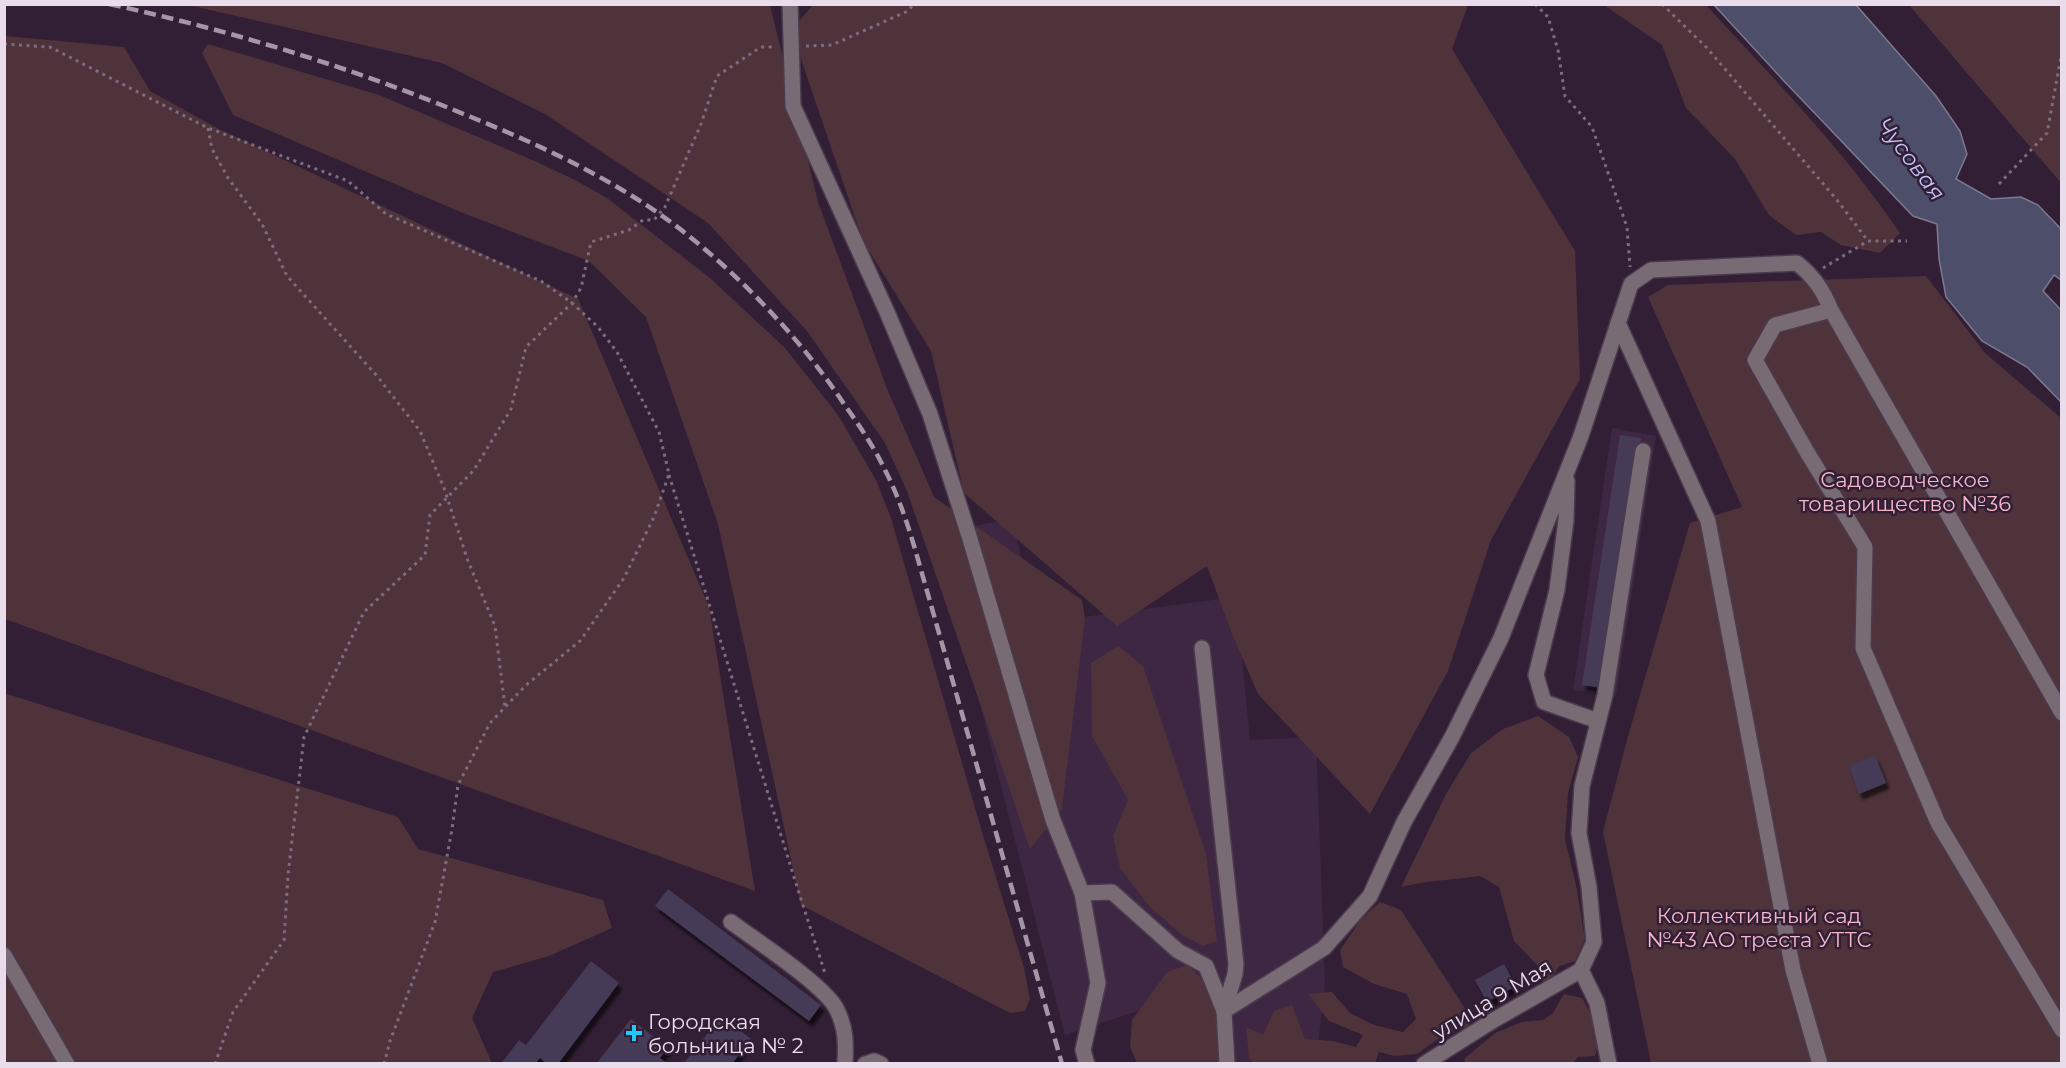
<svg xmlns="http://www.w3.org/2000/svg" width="2066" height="1068" font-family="Montserrat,sans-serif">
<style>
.built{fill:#3e2742}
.green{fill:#4e333b}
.water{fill:#4d4e69;stroke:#7c7990;stroke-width:1.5}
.building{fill:#453a56;filter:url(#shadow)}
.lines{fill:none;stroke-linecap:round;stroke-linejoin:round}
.minor-casing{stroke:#4c3a4e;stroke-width:18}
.path{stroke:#7d6c7f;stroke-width:3;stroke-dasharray:3 4.5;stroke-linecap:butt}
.minor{stroke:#796b73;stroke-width:15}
.rail{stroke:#a596a7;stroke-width:4.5;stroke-dasharray:12 6;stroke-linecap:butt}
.poi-dot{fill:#1ec9fd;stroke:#321f35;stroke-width:2}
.labels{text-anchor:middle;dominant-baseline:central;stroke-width:5;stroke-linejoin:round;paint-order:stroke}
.park-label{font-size:21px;fill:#f3b6c7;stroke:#321f35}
.street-label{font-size:21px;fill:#eaddeb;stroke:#321f35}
.poi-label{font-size:21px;fill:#eaddeb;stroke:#321f35;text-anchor:start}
.water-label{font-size:22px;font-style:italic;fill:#c2c3f8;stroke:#321f35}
</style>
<defs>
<filter id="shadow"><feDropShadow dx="3.5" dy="6" stdDeviation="1.5" flood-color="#0009"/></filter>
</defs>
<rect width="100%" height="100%" fill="#321f35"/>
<g class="built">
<path d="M1612,428L1656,436L1616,696L1573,690Z"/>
<path d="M1012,519L1037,623L1236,597L1250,740L1316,737L1325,985L1317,1051L1309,1063H1230L1201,990L1065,1035L936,533Z"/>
</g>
<g class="green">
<path d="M814,4L1468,5L1452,49L1575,251L1580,379L1491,540L1448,671L1370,814L1258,694L1232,634L1207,566L1117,626L964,493L931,351L863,241L791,30Z"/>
<path d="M188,5H770L818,202L888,391L934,497L1082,600L1085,618L1062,809L1030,849L907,491L885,443L807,331L708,223L545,114L442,63Z"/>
<path d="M1604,5H1706C1773,78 1844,150 1900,233L1880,253L1841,245L1821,232L1796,235L1769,215L1735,159L1686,108L1662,45Z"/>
<path d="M1909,5H2061V183Z"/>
<path d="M5,36L124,47L150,91L217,128L578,299L709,607L755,891L5,619Z"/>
<path d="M208,44L379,95L537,162L575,180L607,198L710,278L785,348L838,415L876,480L891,518L982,832L1024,968L1030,999L1025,1011L1010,1013L801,905L718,524L646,317L589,261L463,213L233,115L202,53Z"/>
<path d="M1926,276L1985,353L2061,418V1063H1651L1603,832L1628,736L1690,523L1742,507L1648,297L1668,285Z"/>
<path d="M1118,646L1143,666L1206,854L1217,941L1203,946L1182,935L1149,906L1120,868L1113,836L1128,800L1092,736L1091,663Z"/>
<path d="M4,693L398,817L418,849L603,900L612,928L549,956L493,972L472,1018L492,1063H72L5,945Z"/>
<path d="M1538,716L1569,737L1578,757L1568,793L1565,839L1576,885L1585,939L1575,961L1559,966L1549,983L1539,980L1538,966L1514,941L1499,887L1480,876C1453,880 1427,880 1401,887L1446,794L1471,753L1503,729Z"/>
<path d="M1380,902L1401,910L1470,1016L1469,1028L1449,1031L1417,1054L1394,1056L1379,1052L1375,1063H1254L1249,1058L1246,1027L1263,1035L1274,1011L1292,1005L1305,1039L1333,1041L1356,1047L1363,1035L1329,1021L1308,994L1332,992L1350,1013L1374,1025L1403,1032L1416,1019L1407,994L1374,984L1343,967L1340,950L1362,918Z"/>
<path d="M1187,965L1203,980L1219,1011L1218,1063H1137L1130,1047L1132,1020L1167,972Z"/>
<path d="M5,969L59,1063H5Z"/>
<path d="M1564,994L1582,998C1593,1016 1602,1035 1595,1056L1578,1057L1573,1063L1464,1064L1465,1058L1495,1033L1522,1022L1543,1020L1553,1013Z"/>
</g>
<path class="water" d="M1714,5H1856L1936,96L1960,131L1967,154L1956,179L1991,199L2021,197L2038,205L2061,229V280L2054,275L2043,291L2061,310V402L2027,367L1982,341L1946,297L1939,259L1937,224L1913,216L1783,80Z"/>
<g class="building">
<path d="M1620,435L1641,438L1602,688L1582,685Z"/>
<path d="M1875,755L1886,783L1859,794L1849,766Z"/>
<path d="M668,889L821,1005L809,1021L655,906Z"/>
<path d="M591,961L619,983L558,1064H547L540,1058L535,1064H501L519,1040L526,1045Z"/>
<path d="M1504,964L1516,986L1487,1002L1475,980Z"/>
<path d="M722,1016L751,1039L732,1064H683Z"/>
<path d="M631,1019L668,1048L660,1058L668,1064H596Z"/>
</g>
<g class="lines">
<g class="minor-casing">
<g id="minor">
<path d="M790,4L793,106L887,312L930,414L970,539L1053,820L1082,893L1098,983L1083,1050L1087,1064"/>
<path d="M1831,310L1775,325L1755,360L1807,452L1865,547L1863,648L1938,823L2062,1030"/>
<path d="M1618,323L1708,521L1793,970L1820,1064"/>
<path d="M1567,481L1566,520L1557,590L1536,675L1544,702L1598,721"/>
<path d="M1202,648L1236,964L1235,974L1224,1011"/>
<path d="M1082,893L1112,892L1178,951L1206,966L1224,1011"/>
<path d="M731,922C754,939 827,987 837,1010C846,1028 846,1044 845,1064"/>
<path d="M4,955L67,1064"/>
<path d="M1581,970L1594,942L1589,887L1579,833L1582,786L1605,695L1643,451"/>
<path d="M1581,970L1597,1003L1609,1064"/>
<path d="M865,1064L874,1061L881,1064"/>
<path d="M1227,1064L1224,1011L1324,948L1370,896L1404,822L1452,737L1501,638L1581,436L1631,284L1651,270L1797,263C1814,277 1823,290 1831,310L2062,713"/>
<path d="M1424,1064L1494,1020L1581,970"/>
</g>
</g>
<g class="path">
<path d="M1535,4L1548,17L1558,50L1565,96L1592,127L1627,227L1630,267"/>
<path d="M1662,4L1707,48L1837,200L1868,241"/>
<path d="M4,44L50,47L208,128L348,181L386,214L541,281L572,303L598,327L617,352L659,432L669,474L654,517L624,578L580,641L526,685L490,723L458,785L452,829L435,922L390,1041L384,1064"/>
<path d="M806,46L832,45L908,11L914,4"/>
<path d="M208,128L212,149L228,178L262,224L287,276L377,376L420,431L444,488L468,561L495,626L505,707"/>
<path d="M1999,184L2047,133L2062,51"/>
<path d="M1823,268L1868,241H1907"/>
<path d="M669,475L798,890L825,973"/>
<path d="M215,1064L233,1012L284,940L288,875L304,737L364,612L425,555L430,515L474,470L511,409L526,347L572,303L581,288L591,242L629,230L643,220H654L665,207L701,124L717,76L761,47H776"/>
</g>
<use href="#minor" class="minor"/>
<path class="rail" d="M109,4C233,31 353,68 471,117C547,148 624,184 689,236C748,284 802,341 844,404C859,425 874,447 885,470C900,499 910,531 919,563L1062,1064"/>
</g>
<path class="poi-dot" d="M631 1024h6v6h6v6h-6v6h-6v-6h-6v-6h6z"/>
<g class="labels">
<g class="park-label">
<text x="1905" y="479">Садоводческое<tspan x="1905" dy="24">товарищество №36</tspan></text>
<text x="1759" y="915">Коллективный сад<tspan x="1759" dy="24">№43 АО треста УТТС</tspan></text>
</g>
<g class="street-label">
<text transform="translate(1492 999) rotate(-31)">улица 9 Мая</text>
</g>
<g class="poi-label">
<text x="648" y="1021">Городская<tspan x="648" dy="24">больница № 2</tspan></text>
</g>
<g class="water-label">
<text transform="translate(1911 159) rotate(53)">Чусовая</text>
</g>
</g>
<rect width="2066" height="1068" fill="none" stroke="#eaddeb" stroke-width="12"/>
</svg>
